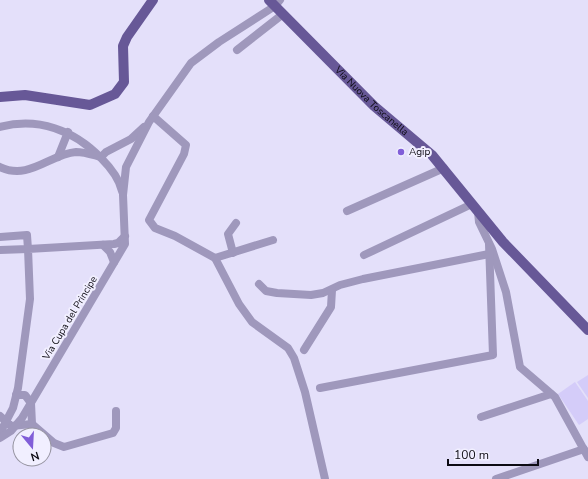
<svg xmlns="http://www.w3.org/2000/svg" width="588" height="479" font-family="'Nunito Sans',sans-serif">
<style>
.green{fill:#d4ccf9}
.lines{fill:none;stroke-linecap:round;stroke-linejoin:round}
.minor{stroke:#9f98bc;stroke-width:8}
.major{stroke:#675897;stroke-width:10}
.poi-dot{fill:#815ed8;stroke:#f1efff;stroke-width:1.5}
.labels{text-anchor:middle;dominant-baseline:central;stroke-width:4;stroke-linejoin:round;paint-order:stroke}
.street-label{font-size:10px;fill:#0d0b13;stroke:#f1efff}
.poi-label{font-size:10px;fill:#0d0b13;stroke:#f1efff;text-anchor:start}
</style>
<rect width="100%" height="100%" fill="#e4e0fa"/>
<g class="green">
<path d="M588,375V398L577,382Z"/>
<path d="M575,382L588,401V419L579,425L558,394Z"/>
</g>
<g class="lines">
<g class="minor">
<path d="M237,50L283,14"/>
<path d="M153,116L186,145L184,154L149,220L155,228L175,236L215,258L239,304L252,322L288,348L294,358L305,392L325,479"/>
<path d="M0,127C38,117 74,130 101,158C110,167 119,178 122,191"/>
<path d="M58,157L68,132"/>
<path d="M0,167C29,181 50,154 76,152C85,152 93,155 101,157L106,152L131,139L144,127"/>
<path d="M347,211L444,168"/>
<path d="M478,212L479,222L492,249L506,292L520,367L555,397L588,457"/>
<path d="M0,237L27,235L28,249L0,250"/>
<path d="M103,245L110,252L114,262"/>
<path d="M233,253L228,234L236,223"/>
<path d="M364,255L472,204"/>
<path d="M215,258L273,240"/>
<path d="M259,284L266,291L277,293L311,295L323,293L340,285L363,279L489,254"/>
<path d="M304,350L331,307L332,290"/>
<path d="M320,388L493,355L489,244"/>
<path d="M16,395H25L31,403L32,424L54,443L64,447L113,433L116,428V411"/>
<path d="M0,416L11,426L32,424"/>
<path d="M481,417L551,394"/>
<path d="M0,433L13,408L18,388L30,299L28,249L114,244L118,243L125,236"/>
<path d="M0,438L11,431L22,418L125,244L123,195L126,167L149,122L191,63L219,42L275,6L280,0"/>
<path d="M496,479L584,449"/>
</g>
<g class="major">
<path id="s1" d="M269,0L374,106L432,155L503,242L588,330"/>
<path d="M0,97L25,95L90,105L115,94L124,82L123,46L127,37L153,0"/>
</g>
</g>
<circle class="poi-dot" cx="401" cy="152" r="4"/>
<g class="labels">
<g class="street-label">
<text stroke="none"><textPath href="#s1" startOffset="144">Via Nuova Toscanella</textPath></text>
<text transform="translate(70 318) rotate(-59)">Via Cupa del Principe</text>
</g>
<g class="poi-label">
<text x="409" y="152">Agip</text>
</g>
</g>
<g transform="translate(32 447) rotate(162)"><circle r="19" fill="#f1efff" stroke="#9694a1"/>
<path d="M0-3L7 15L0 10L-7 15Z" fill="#815ed8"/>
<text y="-6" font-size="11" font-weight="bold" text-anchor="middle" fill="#0d0b13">N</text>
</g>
<path d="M448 459v6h90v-6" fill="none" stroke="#0d0b13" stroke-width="2"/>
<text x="454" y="459" font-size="12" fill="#0d0b13" stroke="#f1efff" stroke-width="3" paint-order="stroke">100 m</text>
</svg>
